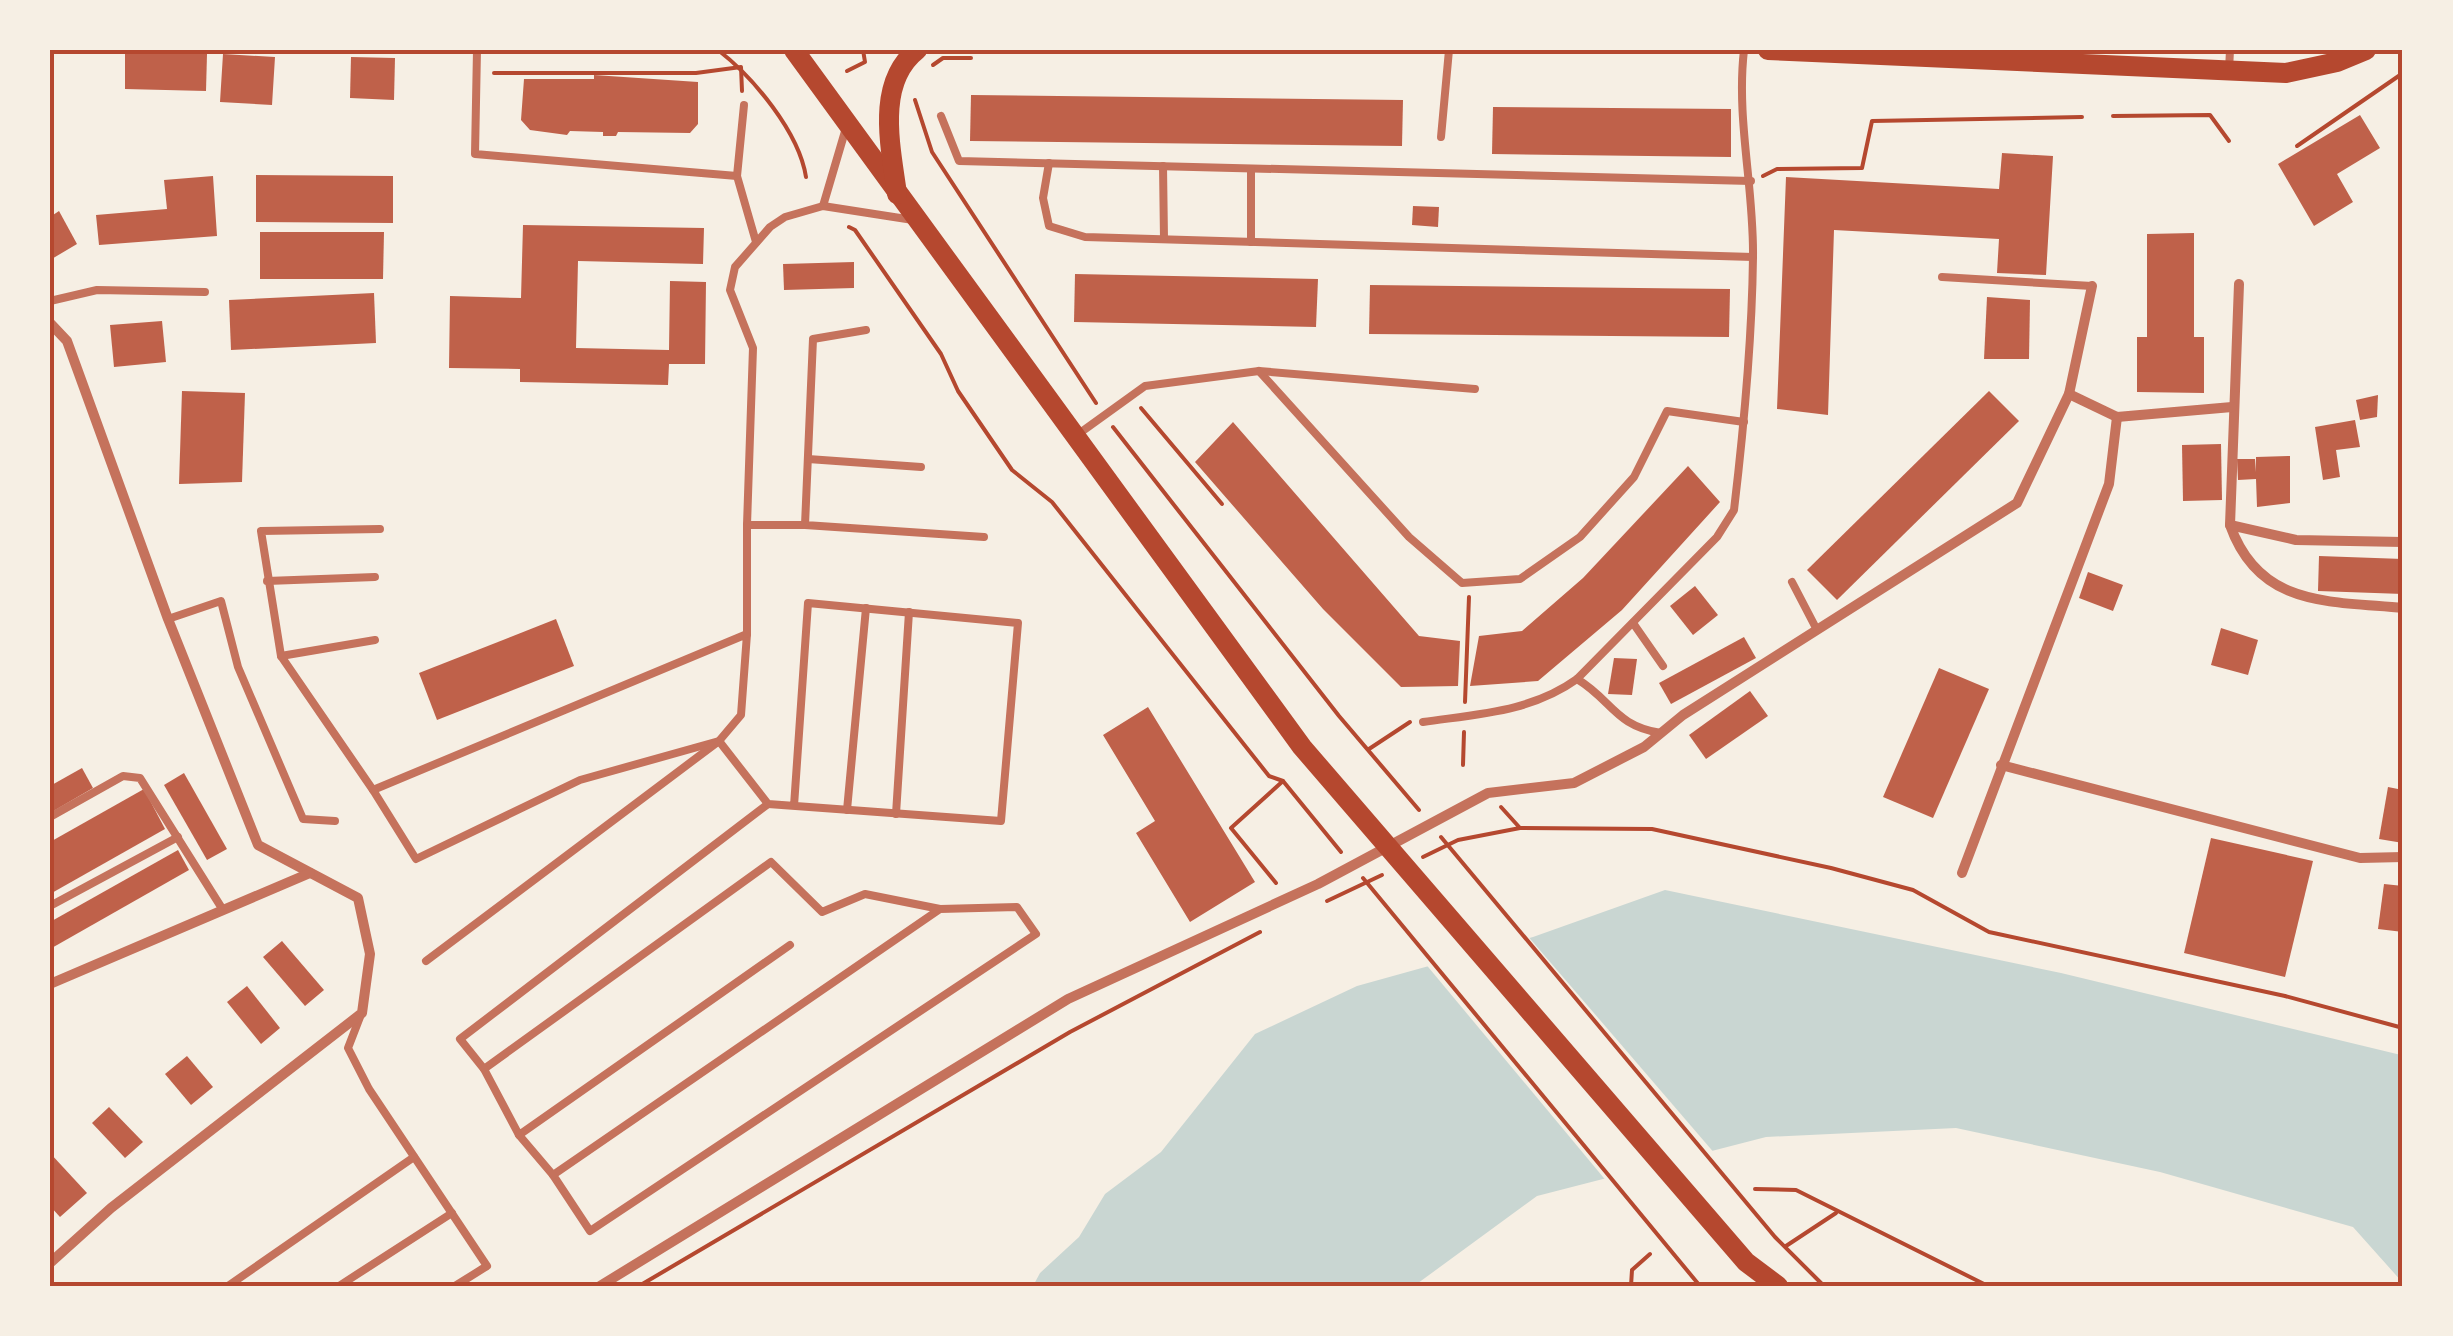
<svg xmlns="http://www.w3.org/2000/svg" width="2453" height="1336" font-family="'Open Sans',sans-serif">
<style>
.water{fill:#c9d6d2}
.pier{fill:#f6efe4}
.building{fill:#bf614a}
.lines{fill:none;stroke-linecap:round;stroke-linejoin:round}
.path{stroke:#b5482f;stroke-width:4}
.service{stroke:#c5725c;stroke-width:8}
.minor{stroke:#c5725c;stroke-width:10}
.secondary{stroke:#b5482f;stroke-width:20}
.neatline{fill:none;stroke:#b5482f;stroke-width:4}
</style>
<rect width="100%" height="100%" fill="#f6efe4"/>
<path class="water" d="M1665,890L2061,973L2401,1055L2403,1283L2353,1227L2160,1172L1956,1128L1766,1137L1537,1196L1414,1286H1033L1040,1273L1079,1237L1105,1194L1161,1152L1255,1034L1357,986L1533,937Z"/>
<path class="pier" d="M1526,934L1716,1155L1608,1183L1424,962Z"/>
<g class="building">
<path d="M125,53L207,54L206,91L125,89Z"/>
<path d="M223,54L275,57L272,105L220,102Z"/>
<path d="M351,57L395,58L394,100L350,98Z"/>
<path d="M594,75L698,82V124L690,133L618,132L616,136H603V132L570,131L567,135L530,130L521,120L524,79H594Z"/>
<path d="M971,95L1403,100L1402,146L970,141Z"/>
<path d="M1493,107L1731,109V157L1492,154Z"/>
<path d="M2360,115L2380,148L2337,174L2353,202L2314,226L2278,164Z"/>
<path d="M2002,153L2053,156L2046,275L1997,273L1999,239L1834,230L1828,415L1777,409L1786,177L1999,189Z"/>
<path d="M256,175L393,176V223L256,222Z"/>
<path d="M213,176L217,236L99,245L96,215L167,209L164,180Z"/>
<path d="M1413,206L1439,207L1438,227L1412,225Z"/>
<path d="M59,211L77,244L50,260V217Z"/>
<path d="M523,225L704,228L703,264L578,261L576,348L669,350L670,281L706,282L705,364H669L668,385L520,382V369L449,368L450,296L521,298Z"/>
<path d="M260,232H384L383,279H260Z"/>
<path d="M2194,233V337H2204V393L2137,392V337H2147V234Z"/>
<path d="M854,262V288L784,290L783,264Z"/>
<path d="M1075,274L1318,279L1316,327L1074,322Z"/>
<path d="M1370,285L1730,289L1729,337L1369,334Z"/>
<path d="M374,293L376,343L231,350L229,300Z"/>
<path d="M1987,297L2030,300L2029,359H1984Z"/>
<path d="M162,321L166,362L114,367L110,325Z"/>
<path d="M182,391L245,393L242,482L179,484Z"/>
<path d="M1989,391L2019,421L1837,600L1807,570Z"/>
<path d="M2378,395L2377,417L2360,420L2356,400Z"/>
<path d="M2355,420L2360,447L2336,450L2340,477L2323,480L2315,427Z"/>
<path d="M1233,422L1419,636L1460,641L1458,686L1401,687L1323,609L1195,462Z"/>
<path d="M2221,444L2222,500L2183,501L2182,445Z"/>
<path d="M2290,456V503L2257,507L2256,479L2238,480L2237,459H2255L2256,472V457Z"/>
<path d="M1688,466L1720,502L1622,610L1538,681L1470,686L1479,636L1522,631L1583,578Z"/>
<path d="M2319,556L2403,559V594L2318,591Z"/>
<path d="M2088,572L2123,585L2113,611L2079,598Z"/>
<path d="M1695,586L1718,615L1693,635L1670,606Z"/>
<path d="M556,619L574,666L437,720L419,673Z"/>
<path d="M2221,628L2258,640L2248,675L2211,665Z"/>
<path d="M1744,637L1756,658L1671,704L1659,683Z"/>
<path d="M1614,658L1637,659L1632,695L1608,694Z"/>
<path d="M1939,668L1989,689L1933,818L1883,797Z"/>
<path d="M1750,691L1768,716L1706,759L1689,735Z"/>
<path d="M1148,707L1255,882L1190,922L1136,833L1155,821L1103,735Z"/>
<path d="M82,768L93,788L50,813V786Z"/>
<path d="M184,773L227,849L207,860L164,785Z"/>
<path d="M2388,787L2403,790V843L2379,839Z"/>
<path d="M144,789L165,829L50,894V842Z"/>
<path d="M2211,838L2313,861L2285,977L2184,953Z"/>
<path d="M178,850L189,870L50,949V922Z"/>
<path d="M2384,884L2403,886V932L2378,929Z"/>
<path d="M282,941L324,990L305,1006L263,957Z"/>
<path d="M247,986L280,1028L261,1044L227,1002Z"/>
<path d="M187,1056L213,1087L191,1105L165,1074Z"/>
<path d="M109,1107L143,1142L125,1158L92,1123Z"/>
<path d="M50,1153L87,1193L60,1217L50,1206Z"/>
</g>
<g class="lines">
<g class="path">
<path d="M718,50C753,77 799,132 806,177"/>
<path d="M933,65L943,58H971"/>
<path d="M847,71L865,62L863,50"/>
<path d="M494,73H696L741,67L742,91"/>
<path d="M915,100L932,152L1096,403"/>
<path d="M2113,116L2210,115L2229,141"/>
<path d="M2297,146L2403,73"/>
<path d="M1763,176L1777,169L1862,168L1872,121L2082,117"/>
<path d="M849,227L855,230L941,354L958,391L1012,470L1052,502L1269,776L1283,781L1341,852"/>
<path d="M1141,408L1222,504"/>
<path d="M1113,427L1339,716L1419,810"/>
<path d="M1465,702L1469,597"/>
<path d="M1369,749L1410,722"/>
<path d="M1463,765L1464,732"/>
<path d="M1520,828L1652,829L1831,868L1913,890L1989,932L2285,996L2403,1028"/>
<path d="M1441,837L1775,1237L1824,1286"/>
<path d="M1423,857L1458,840L1520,828L1501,807"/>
<path d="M1363,878L1700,1286"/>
<path d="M1276,883L1231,828L1283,781"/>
<path d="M1327,901L1382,875"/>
<path d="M1755,1189L1796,1190L1988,1286"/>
<path d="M1786,1246L1836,1213"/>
<path d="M639,1286L1070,1032L1260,932"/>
<path d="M1631,1286L1632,1270L1650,1254"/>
</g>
<g class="service">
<path d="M477,50L475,154L737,176"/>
<path d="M2229,70L2230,50"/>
<path d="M744,105L737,176L756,242"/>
<path d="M941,116L959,161L1751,181"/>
<path d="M1441,137L1449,50"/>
<path d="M1049,163L1043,198L1049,226L1085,237L1753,257"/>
<path d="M1163,166L1164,239"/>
<path d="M823,206L846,128"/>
<path d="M1251,242V169"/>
<path d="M1942,277L2092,286"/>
<path d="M50,301L97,290L205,292"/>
<path d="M866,330L813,339L805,525L984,537"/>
<path d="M1259,371L1409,537L1462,583L1520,579L1580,537L1634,477L1667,411L1744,422"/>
<path d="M1077,435L1145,386L1259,371L1475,389"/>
<path d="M808,459L921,467"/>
<path d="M747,525L753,348L730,290L735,267L770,227L785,217L823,206L913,220"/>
<path d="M267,581L375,577"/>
<path d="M1792,582L1817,630"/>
<path d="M168,619L221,601L238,667L303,819L335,821"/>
<path d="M1633,623L1663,666"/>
<path d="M747,634L741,715L719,741L580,780L416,859L373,790Z"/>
<path d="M747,634V525H805"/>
<path d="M281,656L375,640"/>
<path d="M1577,679C1612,700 1615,726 1661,733"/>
<path d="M1423,722C1478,714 1531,712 1577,679L1717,537L1734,510C1744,426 1752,341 1753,257C1754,187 1736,119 1744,50"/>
<path d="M373,790L281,656L261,531L380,529"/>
<path d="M768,804L460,1039L484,1069L771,862L822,912L865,894L940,909L553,1175L590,1231L1036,934L1017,907L940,909"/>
<path d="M847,810L866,608"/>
<path d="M896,814L909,612"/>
<path d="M50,817L123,776L140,778L223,910"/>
<path d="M50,906L178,837"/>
<path d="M426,961L719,741L768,804L1001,821L1018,623L808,603L794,806"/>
<path d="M360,1017L348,1048L369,1089L487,1266L455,1286"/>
<path d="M484,1069L519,1135L790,945"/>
<path d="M519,1135L553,1175"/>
<path d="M228,1286L414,1157"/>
<path d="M339,1286L452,1213"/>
</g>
<g class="minor">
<path d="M2239,284L2230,525C2259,607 2328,601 2403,608"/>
<path d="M50,323L67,341L168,619L258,845L358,898L370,954L362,1013L111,1208L50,1263"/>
<path d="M2069,394L2117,417L2232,407"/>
<path d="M2230,525L2296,540L2403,542"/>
<path d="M2001,765L2360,858L2403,857"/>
<path d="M1962,873L2109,484L2117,417"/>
<path d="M50,984L310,873"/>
<path d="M600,1286L1068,999L1318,884L1488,793L1574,783L1644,747L1683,715L2017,503L2069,394L2092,286"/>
</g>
<g class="secondary">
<path d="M794,50L1302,747L1746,1262L1778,1286"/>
<path d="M1768,50L2286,73L2337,62L2366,50"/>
<path d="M897,194C891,148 875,83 917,50"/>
</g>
</g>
<rect width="2453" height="1336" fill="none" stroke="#f6efe4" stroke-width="105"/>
<rect x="52" y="52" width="2348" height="1232" class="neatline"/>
</svg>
